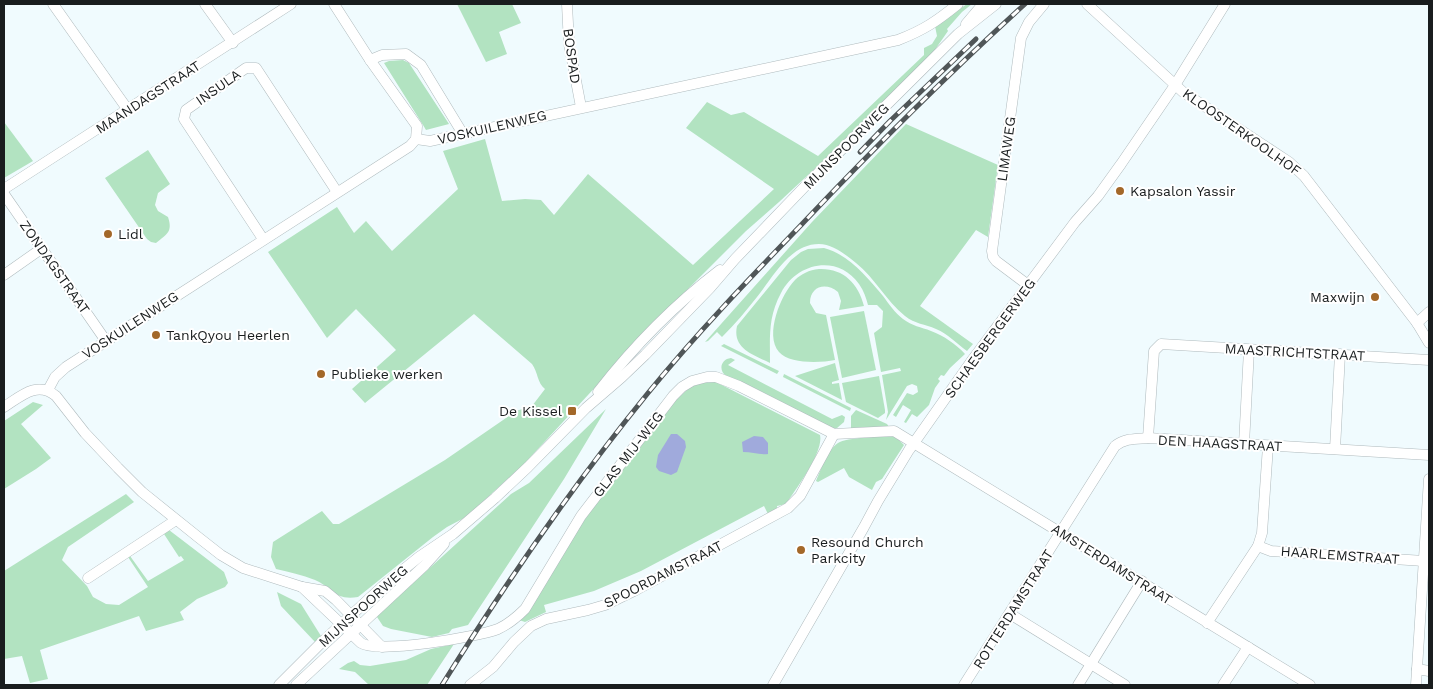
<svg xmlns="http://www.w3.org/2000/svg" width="1433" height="689" font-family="'Work Sans',sans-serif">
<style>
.green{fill:#b2e3c1}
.water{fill:#a0aadc}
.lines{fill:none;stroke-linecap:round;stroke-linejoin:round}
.minor-casing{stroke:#afbabd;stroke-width:11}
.minor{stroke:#fff;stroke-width:10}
.rail-casing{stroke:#505658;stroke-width:5}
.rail{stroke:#fff;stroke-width:3;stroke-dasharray:9;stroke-linecap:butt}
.poi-dot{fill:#a36829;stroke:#fff;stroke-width:2}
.labels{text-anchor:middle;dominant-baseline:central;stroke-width:4;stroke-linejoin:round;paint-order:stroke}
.street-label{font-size:14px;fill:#191d1e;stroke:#fff}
.poi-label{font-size:14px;fill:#191d1e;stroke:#fff;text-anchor:start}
</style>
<rect width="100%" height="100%" fill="#f0fbfe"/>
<g class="green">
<path d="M457,4H512L521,23L499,32L507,54L486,62Z"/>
<path d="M967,4H972L962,12L947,29L948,31L932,54L851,135L779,202L746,231L666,311L523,465L466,517L447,527L433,537L358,597C334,601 332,587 315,580C302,575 289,572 276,569L271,557L273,542L322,511L333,524H339L445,460L516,411L532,406L545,389C537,383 538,372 532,364L474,314L365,403L352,389L396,350L356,309L327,338L268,252L337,207L354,233L366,221L392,251L458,189L443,151L485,139L502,201L525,199L541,200L554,215L588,174L693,265L774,189L686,128L707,102L731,115L744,112L818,156L924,55V48L932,44L937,36L935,26Z"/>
<path d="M403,60L409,63L449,124L426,130L423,125L384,63L389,61Z"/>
<path d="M4,122L33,161L4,178Z"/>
<path d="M906,124L998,165L988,237L976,230L920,306L973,344L967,351C957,344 948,334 936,329C925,324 915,324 905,316C886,301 875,278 856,263C846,255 833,244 819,244C790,244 773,277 757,297C746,311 735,324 722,337L717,332L708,341L705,342L812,222Z"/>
<path d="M148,150L170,184L158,193L155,205L158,211L168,217C173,232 167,234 156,243L151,242L147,239L105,178Z"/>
<path d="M824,248C848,254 867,277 883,296C889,304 895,313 903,319C912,326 921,327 931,331C944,336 956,344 965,354L950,368L944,376L941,375L938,379L940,381L935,388L929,405L917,417L912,414L906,423L904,422L911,410L903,405L896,417L893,415L907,393L913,395L918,392L917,386L912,384L907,386L886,420L888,412L882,375L901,371L900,368L881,372L874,333L882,327L883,311L877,305H868C866,298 864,291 859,284C838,254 797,262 781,293C768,317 770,337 770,363C754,355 732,349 737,326L791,260L801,252L808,249Z"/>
<path d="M819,269C843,268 858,283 864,306L839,310L841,301L838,292C826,282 810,286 810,303L816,313L826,315L835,360C820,363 789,364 779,352C764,335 781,294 795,280C801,274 809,270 819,269Z"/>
<path d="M864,311L876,370L842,378L830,317Z"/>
<path d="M724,344L779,371L777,374L721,346Z"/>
<path d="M731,358L735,360L728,365L832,419L842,415L845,417L844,422L837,428H833L726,376C718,370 721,359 731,358Z"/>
<path d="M835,363L839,380L832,382V384L839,383L842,400L795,376Z"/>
<path d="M784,374L851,408L850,411L783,377Z"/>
<path d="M879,376L885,410V413L878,418L846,402L842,383Z"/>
<path d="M716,382L820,435C824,452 796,489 786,504L777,506V509L768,514L764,506L641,571L594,591L544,605L546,612L525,622L519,620L585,519L672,404L690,387L700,383Z"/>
<path d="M33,402L43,405L21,424L51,458L36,469L4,489V421Z"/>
<path d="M606,409L564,479L468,625L452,629L449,633L432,637L391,629L383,626L377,617L378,615L511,494L529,483Z"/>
<path d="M856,410L887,424L889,427L851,428V416Z"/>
<path d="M893,436L897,438L904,445L882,479L876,482L872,490L849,477L844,468L818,482L816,481C821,470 827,450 838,443C847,437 881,437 893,436Z"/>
<path d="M126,494L134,502L68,547L62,560L87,586L93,597L106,604L119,605L148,587L128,557L130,556L148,581L184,560L181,556L179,557L164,534L169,530L224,572L228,583L225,587L197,599L180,612L184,620L146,631L139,616L40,650L48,679L30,683L22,656L4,659V571Z"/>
<path d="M277,592L301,604L321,636L316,643L281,606Z"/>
<path d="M454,644L427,685H369L355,672L339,669L348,663L354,661L360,665L370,666L406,660L431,649Z"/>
</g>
<g class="water">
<path d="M671,434H677L685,441L686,447L677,472L671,475L659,471L656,467L658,455Z"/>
<path d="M754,436L763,437L768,443V454C759,455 752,452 743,452L742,442Z"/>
</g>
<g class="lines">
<g class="minor-casing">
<g id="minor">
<path d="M53,4L128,110"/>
<path d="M205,4L233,43"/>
<path d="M567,4L569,44L581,107"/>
<path d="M1087,4L1183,92L1289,162L1304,176L1417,323L1429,343"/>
<path d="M966,24L983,4"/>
<path d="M370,60L382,55L406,54L421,65L463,134"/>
<path d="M416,139L430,141L898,40C924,30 937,21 958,4"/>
<path d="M4,189L291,4"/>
<path d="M4,194L106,341"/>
<path d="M263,239L184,119L186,110L246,68H256L337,192"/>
<path d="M4,275L41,249"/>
<path d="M1028,285L996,261L993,257L992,251L1021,38L1029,22L1044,4"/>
<path d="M1417,323L1429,312"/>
<path d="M48,390L55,377L66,367L410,146L416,139L417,126L370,60L334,4"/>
<path d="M598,392C634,346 674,305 720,270"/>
<path d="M4,407C20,397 37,380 56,396L85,433L118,468L142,492L198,537L221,555L243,568L302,587L325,591L336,600L382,647"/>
<path d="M1148,438L1154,351L1161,344L1429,360"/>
<path d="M1244,444L1249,350"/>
<path d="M1335,449L1340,354"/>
<path d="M1258,546L1271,551L1424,561"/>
<path d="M88,578L176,520"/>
<path d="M302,587L361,643C378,654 477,637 498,629C509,624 517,617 525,609L581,516L673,396L682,387L692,381L707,377H716L739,386L834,434L894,431L1310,685"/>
<path d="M1010,614L1125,685"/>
<path d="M1207,623L1258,546L1262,533L1268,446"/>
<path d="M1417,669L1429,671"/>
<path d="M279,685L322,642L383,586L419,557L453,534L495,498L528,467L586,408L622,377L645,355L710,288L735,259L812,179L958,34L996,4"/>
<path d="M296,685L425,565L444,544"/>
<path d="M470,685L493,667L514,642L531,626L546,619L588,610L605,605L636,590L788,508L800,496L834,434"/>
<path d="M773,685L864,527L878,501L909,450L973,359L1075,222L1098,196L1121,164L1175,85L1225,4"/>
<path d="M964,685L1115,446C1125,438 1136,439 1148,438L1429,455"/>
<path d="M1078,685L1142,581"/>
<path d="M1223,685L1248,647"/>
<path d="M1416,685L1429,479"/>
</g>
</g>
<use href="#minor" class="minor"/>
<g class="rail-casing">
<g id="rail">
<path d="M860,152L890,121L976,39"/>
<path d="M442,685C505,584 573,485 648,393C696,334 750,278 803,223C875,147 948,74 1025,4"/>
</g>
</g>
<use href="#rail" class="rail"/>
</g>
<g class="poi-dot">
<circle cx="1120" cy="191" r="5"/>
<circle cx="108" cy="234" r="5"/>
<circle cx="1375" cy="297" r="5"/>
<circle cx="156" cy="335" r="5"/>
<circle cx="321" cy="374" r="5"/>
<rect x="567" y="406" width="10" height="10" rx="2.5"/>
<circle cx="801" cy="550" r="5"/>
</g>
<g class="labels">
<g class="street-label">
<text transform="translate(572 56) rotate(82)">BOSPAD</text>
<text transform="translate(218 87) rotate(-35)">INSULA</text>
<text transform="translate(148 97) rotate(-33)">MAANDAGSTRAAT</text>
<text transform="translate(492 127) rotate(-13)">VOSKUILENWEG</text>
<text transform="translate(1242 132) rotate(35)">KLOOSTERKOOLHOF</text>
<text transform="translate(846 146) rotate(-45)">MIJNSPOORWEG</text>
<text transform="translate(1006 149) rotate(-82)">LIMAWEG</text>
<text transform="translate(55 267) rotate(55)">ZONDAGSTRAAT</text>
<text transform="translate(130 325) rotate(-33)">VOSKUILENWEG</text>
<text transform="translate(990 338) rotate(-54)">SCHAESBERGERWEG</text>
<text transform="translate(1295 352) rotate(3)">MAASTRICHTSTRAAT</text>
<text transform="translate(1220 443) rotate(3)">DEN HAAGSTRAAT</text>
<text transform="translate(628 454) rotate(-52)">GLAS MIJ-WEG</text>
<text transform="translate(1340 555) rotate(4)">HAARLEMSTRAAT</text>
<text transform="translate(1112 564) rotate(32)">AMSTERDAMSTRAAT</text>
<text transform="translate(663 574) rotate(-27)">SPOORDAMSTRAAT</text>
<text transform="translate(363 606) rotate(-42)">MIJNSPOORWEG</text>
<text transform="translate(1013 609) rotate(-58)">ROTTERDAMSTRAAT</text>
</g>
<g class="poi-label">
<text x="1130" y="191">Kapsalon Yassir</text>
<text x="118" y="234">Lidl</text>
<text x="1365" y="297" text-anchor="end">Maxwijn</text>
<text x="166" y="335">TankQyou Heerlen</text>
<text x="331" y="374">Publieke werken</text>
<text x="562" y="411" text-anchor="end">De Kissel</text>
<text x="811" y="542">Resound Church<tspan x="811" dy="16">Parkcity</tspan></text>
</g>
</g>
<rect width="1433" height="689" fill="none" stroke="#191d1e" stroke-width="10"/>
</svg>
